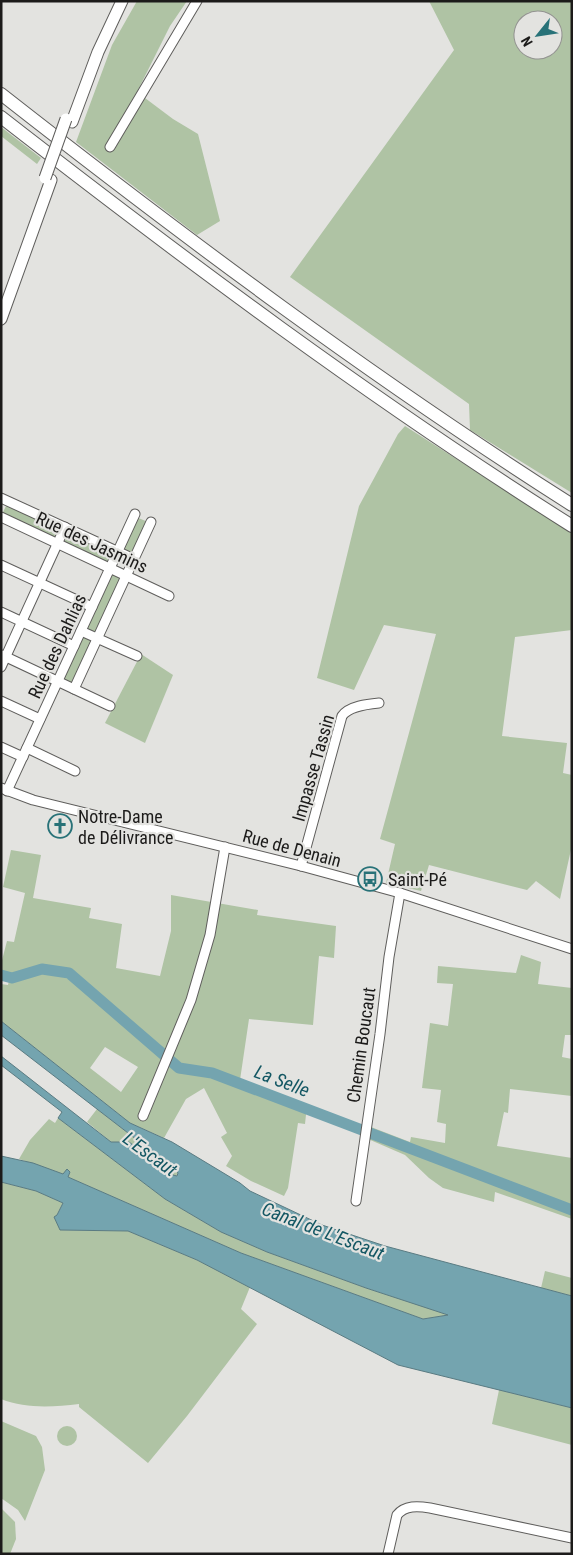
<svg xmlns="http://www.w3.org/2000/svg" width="573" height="1555" font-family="'Roboto Condensed',sans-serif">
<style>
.green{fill:#afc3a4;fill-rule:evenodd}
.water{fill:#74a4af;stroke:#5a7b82}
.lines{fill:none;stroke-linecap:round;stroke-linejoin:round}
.river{stroke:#74a4af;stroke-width:11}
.minor-casing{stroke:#5f5e5c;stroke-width:11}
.major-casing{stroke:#5f5e5c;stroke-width:13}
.highway-casing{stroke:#5f5e5c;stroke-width:14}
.minor{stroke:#fff;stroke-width:9}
.major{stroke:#fff;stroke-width:11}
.highway{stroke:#fff;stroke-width:12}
.major-bridge-casing{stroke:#5f5e5c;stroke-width:13;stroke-linecap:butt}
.major-bridge{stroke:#fff;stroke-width:11}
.labels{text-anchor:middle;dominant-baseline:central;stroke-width:4.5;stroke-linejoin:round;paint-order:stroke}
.street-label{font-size:18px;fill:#1c1b1a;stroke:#e3e3e0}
.poi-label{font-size:18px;fill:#1c1b1a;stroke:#e3e3e0;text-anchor:start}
.water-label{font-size:19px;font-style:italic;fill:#135763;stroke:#e3e3e0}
</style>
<rect width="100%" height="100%" fill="#e3e3e0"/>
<g class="green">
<path d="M137,1H187L170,26L137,92L173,119L198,134L220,221L197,235L76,142L112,45Z"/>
<path d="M429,1H572V493L470,430L469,404L290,277L454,50ZM523,20H553V50H523Z"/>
<path d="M1,127L41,158L37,164L1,136Z"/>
<path d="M405,426L572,533V630L515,637L502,736L567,743L563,773L572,775V845L560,899L536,881L527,890L429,865L421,891L386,883L395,844L380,839L436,634L384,625L354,690L317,678L359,506L398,434Z"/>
<path d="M7,504L61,529L56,539L2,514Z"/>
<path d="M136,517L148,522L134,556L122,550Z"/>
<path d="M68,533L114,554L110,564L64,542Z"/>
<path d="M112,572L123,577L97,634L86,629Z"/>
<path d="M82,635L94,640L73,685L62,680Z"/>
<path d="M141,654L173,675L145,743L105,723Z"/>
<path d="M11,850L41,855L33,898L91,908L89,918L122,924L116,968L160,976L171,931V895L258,910L257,915L336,926L334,958L319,956L313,1025L249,1019L240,1080L307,1105L305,1124L298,1123L288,1188L284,1196L251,1181L226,1166L232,1156L221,1137L227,1133L204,1088L186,1099L164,1138L130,1123L1,1021V984L8,985L10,976L1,974V964L7,941L14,942L25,893L3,887ZM105,1047L138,1067L121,1092L90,1068Z"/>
<path d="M521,955L541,962L538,984L572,988V1035H565L562,1057L572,1059V1096L510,1089L508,1113L504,1112L497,1146L572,1158V1219L495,1192L494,1202L443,1188L429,1178L405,1155L368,1139L371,1127L410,1142L411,1137L445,1143L446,1124L437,1122L441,1090L422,1088L430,1023L448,1026L453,984L437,983L438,966L516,973Z"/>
<path d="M97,1109L176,1170L178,1173L176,1176L173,1175L129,1142H111L87,1122Z"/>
<path d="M58,1118L165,1199L221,1232L267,1252L366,1288L449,1315L423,1319L241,1253L68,1177L70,1172L63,1174L19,1159L30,1140L49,1119L55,1123Z"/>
<path d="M1,1182L36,1191L63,1203L57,1215L60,1230L128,1231L197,1260L250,1287L241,1309L257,1324L187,1416L148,1463L79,1407V1404C53,1407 26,1409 1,1399Z"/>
<path d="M545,1271L572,1278V1296L541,1288Z"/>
<path d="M499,1390L572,1408V1445L492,1424Z"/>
<path d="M1,1421L36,1436L42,1447L45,1470L25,1521L18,1510L1,1498Z"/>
<circle cx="67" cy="1436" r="10"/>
<path d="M1,1508L15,1522L16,1539L10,1554H1Z"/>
</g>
<path class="water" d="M1,1021L130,1123L172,1142L240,1183L250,1191L322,1225L385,1246L572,1296V1408L398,1365L197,1260L128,1231L60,1230L54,1217L57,1215L63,1203L36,1191L1,1182V1156L33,1163L63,1174L67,1169L70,1172L68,1177L241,1253L423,1319L448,1315L366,1288L267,1252L221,1232L165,1199L58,1118L62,1112L1,1065V1056L111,1142H129L173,1175L177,1176L178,1173L176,1170L1,1035Z"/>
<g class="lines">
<path class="river" d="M1,975L12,978L42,969L69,973L179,1068L212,1073L572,1210"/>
<g class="minor-casing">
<g id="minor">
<path d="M110,147L197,1"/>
<path d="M1,498L134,559"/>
<path d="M1,517L169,596"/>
<path d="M1,565L92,607"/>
<path d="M1,612L74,646"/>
<path d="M81,631L137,656"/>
<path d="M2,655L110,706"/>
<path d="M1,667L65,527"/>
<path d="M74,689L151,522"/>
<path d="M1,701L40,719"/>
<path d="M1,747L23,757"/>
<path d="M27,748L75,771"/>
<path d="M1,788L33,800L301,866L400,893L572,949"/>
<path d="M7,791L135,514"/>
<path d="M301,866L342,716C349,706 368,704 379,703"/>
<path d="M143,1116L191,1000L210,935L225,847"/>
<path d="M356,1201L380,1034L389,957L400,893"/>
<path d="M388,1554L397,1515C405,1505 418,1506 430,1508L572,1538"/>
</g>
</g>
<g class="major-casing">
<g id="major">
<path d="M72,122L98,52L122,1"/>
<path d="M1,319L51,180"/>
</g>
</g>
<g class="highway-casing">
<g id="highway">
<path d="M1,94C186,239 374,379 572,505"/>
<path d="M1,117C186,261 374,401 572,526"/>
</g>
</g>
<use href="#minor" class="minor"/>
<use href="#major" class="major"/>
<use href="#highway" class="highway"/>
<g class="major-bridge-casing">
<path id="major-bridge" d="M45,178L66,119"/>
</g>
<use href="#major-bridge" class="major-bridge"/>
</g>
<defs>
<g id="church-ring" transform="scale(1.25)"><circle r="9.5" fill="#e3e3e0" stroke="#287278" stroke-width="1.5"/><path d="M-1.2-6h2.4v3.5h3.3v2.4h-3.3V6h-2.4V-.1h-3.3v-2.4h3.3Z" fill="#287278"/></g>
<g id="bus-ring" transform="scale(1.25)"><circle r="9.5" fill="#e3e3e0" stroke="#287278" stroke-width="1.5"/><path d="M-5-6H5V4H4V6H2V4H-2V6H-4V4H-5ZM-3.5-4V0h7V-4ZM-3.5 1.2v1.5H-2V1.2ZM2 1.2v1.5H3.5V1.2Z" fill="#287278"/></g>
</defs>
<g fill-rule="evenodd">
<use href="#church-ring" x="60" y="826"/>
<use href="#bus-ring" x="370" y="879"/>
</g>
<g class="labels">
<g class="street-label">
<text transform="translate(92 542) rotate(25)">Rue des Jasmins</text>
<text transform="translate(57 646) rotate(-65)">Rue des Dahlias</text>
<text transform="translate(313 768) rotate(-74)">Impasse Tassin</text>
<text transform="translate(292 848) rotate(15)">Rue de Denain</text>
<text transform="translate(361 1045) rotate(-82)">Chemin Boucaut</text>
</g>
<g class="poi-label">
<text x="78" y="816">Notre-Dame<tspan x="78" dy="21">de Délivrance</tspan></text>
<text x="388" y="879">Saint-Pé</text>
</g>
<g class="water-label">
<text transform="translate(282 1081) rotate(21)">La Selle</text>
<text transform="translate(150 1154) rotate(36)">L'Escaut</text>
<text transform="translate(323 1231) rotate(21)">Canal de L'Escaut</text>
</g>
</g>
<rect width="573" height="1555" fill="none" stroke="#1c1b1a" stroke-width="5"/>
<g transform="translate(538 35) rotate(240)"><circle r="24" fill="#e3e3e0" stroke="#939391"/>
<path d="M0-4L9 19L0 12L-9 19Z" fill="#287278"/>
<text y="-8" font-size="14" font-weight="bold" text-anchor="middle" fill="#1c1b1a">N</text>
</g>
</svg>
